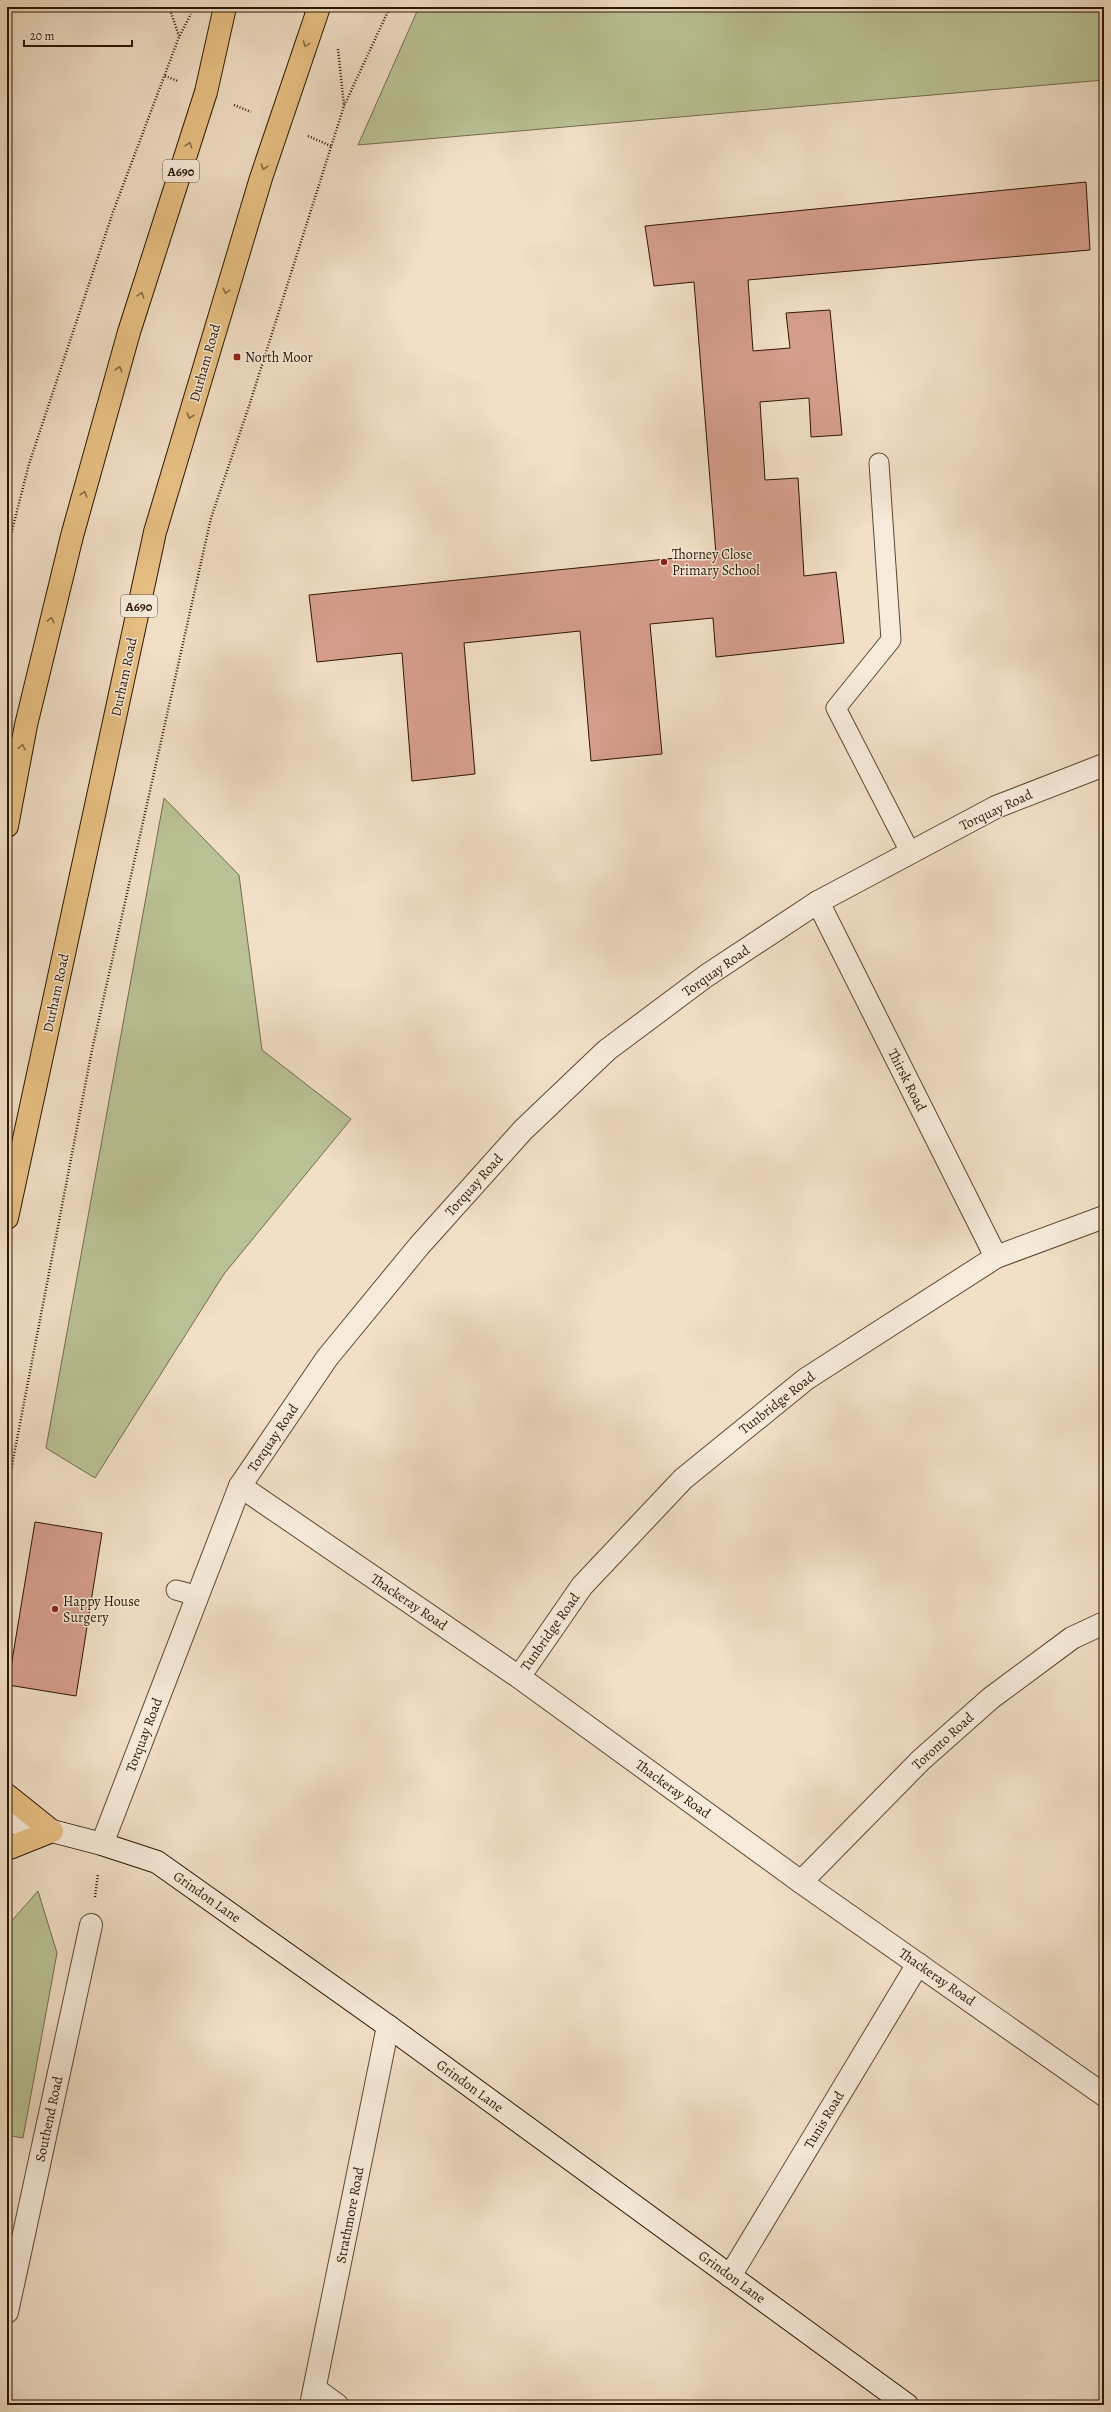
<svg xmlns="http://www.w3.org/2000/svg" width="1111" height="2412" font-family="Alegreya,serif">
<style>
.green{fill:#bac295;stroke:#746c4b}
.building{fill:#d69e8c;stroke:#2d1601}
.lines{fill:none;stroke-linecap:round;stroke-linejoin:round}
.lane-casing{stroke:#5e4832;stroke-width:21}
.street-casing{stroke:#5e4832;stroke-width:24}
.secondary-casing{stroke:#2d1601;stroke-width:24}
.highway-casing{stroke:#2d1601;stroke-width:24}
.path{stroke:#2d1601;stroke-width:2.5;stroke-dasharray:1 2;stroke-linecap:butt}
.lane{stroke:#f6eada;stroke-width:19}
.street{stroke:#f6eada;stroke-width:22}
.secondary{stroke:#f6eada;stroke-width:22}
.highway{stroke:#e8c083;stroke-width:22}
.oneway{stroke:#8a6b42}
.poi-dot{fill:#8f2418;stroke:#f6eada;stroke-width:1.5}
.labels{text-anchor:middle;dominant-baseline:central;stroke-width:3;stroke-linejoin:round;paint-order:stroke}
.shield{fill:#f6eada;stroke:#695642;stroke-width:1}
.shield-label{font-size:13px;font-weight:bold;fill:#2d1601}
.poi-label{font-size:14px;fill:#2d1601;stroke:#f6eada;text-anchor:start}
.street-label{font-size:14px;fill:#2d1601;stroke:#f6eada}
</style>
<rect width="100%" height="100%" fill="#f1dfc6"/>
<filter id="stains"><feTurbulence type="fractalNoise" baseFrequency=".005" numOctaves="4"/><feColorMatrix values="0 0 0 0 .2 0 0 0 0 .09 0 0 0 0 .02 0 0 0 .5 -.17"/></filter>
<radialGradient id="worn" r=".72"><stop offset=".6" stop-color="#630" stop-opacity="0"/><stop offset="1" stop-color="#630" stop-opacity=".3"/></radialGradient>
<g class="green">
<path d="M419,7H1104V80L358,145Z"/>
<path d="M164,798L239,875L262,1050L351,1119L224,1274L95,1478L46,1448Z"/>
<path d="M38,1891L57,1953L23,2138L7,2135V1926Z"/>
</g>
<g class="building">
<path d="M1086,182L1090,250L748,280L753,351L790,348L786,313L830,310L842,435L811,437L809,398L760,402L765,480L798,478L804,576L836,572L844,643L716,657L713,618L650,624L662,754L591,761L580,631L464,643L475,774L412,781L402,653L317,662L309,595L716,554L694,282L654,286L645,226Z"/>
<path d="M35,1522L102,1533L76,1696L8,1685Z"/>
</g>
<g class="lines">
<g class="lane-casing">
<g id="lane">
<path d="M879,463L891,640L836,708L910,852"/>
<path d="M176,1590L198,1596"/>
</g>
</g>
<g class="street-casing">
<g id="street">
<path d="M818,902L996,1257"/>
<path d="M240,1486L519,1677L801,1882L1104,2095"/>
<path d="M519,1677L582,1586L683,1479L806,1379L996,1257L1104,1217"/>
<path d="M7,1822L52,1831"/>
<path d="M102,1844L240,1486L327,1358L419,1246L523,1130L607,1050L706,976L818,902L996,807L1104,765"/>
<path d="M801,1882L921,1760L991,1698L1072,1638L1104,1623"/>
<path d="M730,2276L918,1964"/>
<path d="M7,2312L91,1925"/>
<path d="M315,2389L337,2405"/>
<path d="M311,2405L388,2026"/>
</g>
</g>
<g class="secondary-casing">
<path id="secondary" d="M52,1831L102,1844L157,1862L388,2026L907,2405"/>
</g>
<g class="highway-casing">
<g id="highway">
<path d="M7,826L26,725L72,536L129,332L206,92L225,7"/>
<path d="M7,1218L155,532L261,178L319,7"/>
<path d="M7,1795L52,1831L7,1849"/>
</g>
</g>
<g class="path">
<path d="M169,7L179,36"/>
<path d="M338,49L344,106"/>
<path d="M165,76L178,81"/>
<path d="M234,105L251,112"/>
<path d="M308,136L331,146"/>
<path d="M7,550L29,464L113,212L179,37L191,14"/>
<path d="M7,1491L92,1050L211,518L249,406L344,106L390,7"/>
<path d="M95,1897L98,1874"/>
</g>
<use href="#lane" class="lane"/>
<use href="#street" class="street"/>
<use href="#secondary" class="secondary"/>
<use href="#highway" class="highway"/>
</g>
<defs><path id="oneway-chevron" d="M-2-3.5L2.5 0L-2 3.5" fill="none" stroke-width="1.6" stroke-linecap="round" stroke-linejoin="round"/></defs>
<g class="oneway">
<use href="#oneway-chevron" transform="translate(306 44) rotate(110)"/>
<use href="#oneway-chevron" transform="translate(189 145) rotate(-72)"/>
<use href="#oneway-chevron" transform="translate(264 167) rotate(108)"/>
<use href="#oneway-chevron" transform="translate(226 291) rotate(106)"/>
<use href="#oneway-chevron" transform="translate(141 295) rotate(-72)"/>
<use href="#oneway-chevron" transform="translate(119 369) rotate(-74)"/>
<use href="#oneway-chevron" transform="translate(190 416) rotate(106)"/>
<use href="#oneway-chevron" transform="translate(84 494) rotate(-74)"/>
<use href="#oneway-chevron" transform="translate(51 620) rotate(-76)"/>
<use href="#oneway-chevron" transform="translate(22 747) rotate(-79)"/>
</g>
<g class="poi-dot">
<rect x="233" y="353" width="8" height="8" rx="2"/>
<circle cx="664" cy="562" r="4"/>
<circle cx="55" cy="1609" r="4"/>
</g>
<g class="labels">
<g class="shield">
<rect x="163" y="160" width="36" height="22" rx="3"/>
<rect x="121" y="595" width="36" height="22" rx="3"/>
</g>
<g class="shield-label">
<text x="181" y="171">A690</text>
<text x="139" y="606">A690</text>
</g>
<g class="poi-label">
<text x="245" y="357">North Moor</text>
<text x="672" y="554">Thorney Close<tspan x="672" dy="16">Primary School</tspan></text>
<text x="63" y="1601">Happy House<tspan x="63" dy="16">Surgery</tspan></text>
</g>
<g class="street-label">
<text transform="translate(205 363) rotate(-74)">Durham Road</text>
<text transform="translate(124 677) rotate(-78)">Durham Road</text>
<text transform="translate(996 810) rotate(-25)">Torquay Road</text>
<text transform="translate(716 971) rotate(-35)">Torquay Road</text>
<text transform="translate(56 993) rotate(-78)">Durham Road</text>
<text transform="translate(907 1080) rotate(63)">Thirsk Road</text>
<text transform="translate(474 1185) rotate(-48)">Torquay Road</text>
<text transform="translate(777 1403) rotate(-38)">Tunbridge Road</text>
<text transform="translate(273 1438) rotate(-56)">Torquay Road</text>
<text transform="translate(409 1602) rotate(34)">Thackeray Road</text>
<text transform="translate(550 1632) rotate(-55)">Tunbridge Road</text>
<text transform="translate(144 1735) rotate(-69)">Torquay Road</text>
<text transform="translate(943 1741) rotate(-42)">Toronto Road</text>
<text transform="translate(673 1789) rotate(36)">Thackeray Road</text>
<text transform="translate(207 1897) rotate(35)">Grindon Lane</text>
<text transform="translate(937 1977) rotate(35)">Thackeray Road</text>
<text transform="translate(470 2086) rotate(36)">Grindon Lane</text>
<text transform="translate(49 2119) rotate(-78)">Southend Road</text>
<text transform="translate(824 2120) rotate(-59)">Tunis Road</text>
<text transform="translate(350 2215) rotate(-79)">Strathmore Road</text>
<text transform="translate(732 2277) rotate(36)">Grindon Lane</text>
</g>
</g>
<rect width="1111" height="2412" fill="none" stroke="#f1dfc6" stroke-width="24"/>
<rect x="8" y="8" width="1095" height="2396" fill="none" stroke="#2d1601" stroke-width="2"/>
<rect x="12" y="12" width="1087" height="2388" fill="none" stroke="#2d1601"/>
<path d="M24 40v6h108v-6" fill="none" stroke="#2d1601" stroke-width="2"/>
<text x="30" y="40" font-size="12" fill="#2d1601" stroke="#f6eada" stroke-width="3" paint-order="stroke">20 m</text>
<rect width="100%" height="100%" filter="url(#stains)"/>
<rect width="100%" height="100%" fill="url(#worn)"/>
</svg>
